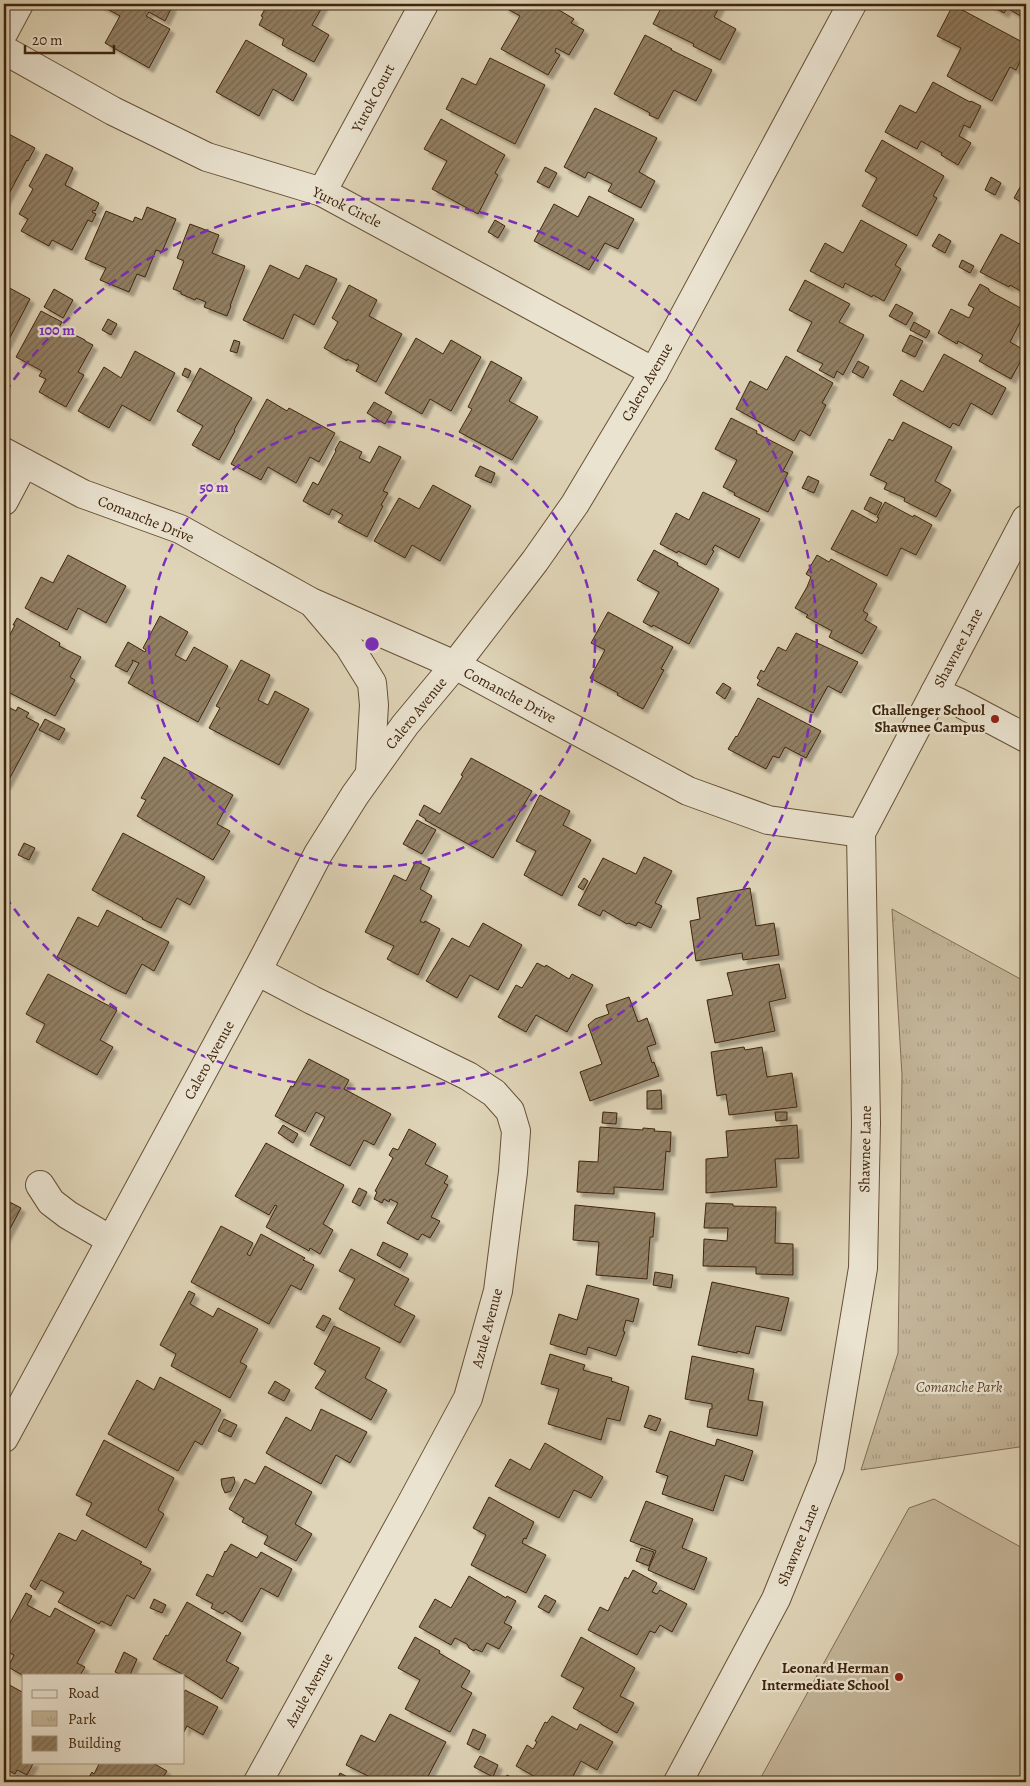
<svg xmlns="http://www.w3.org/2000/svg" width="1030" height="1786" font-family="Alegreya,serif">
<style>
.park{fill:url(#park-tufts);stroke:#826d53}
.garden{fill:#c4b69a;stroke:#826d53}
.building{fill:url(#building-hatch);stroke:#3f240c;filter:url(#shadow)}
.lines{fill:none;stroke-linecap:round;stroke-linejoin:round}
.minor-casing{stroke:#675037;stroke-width:30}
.minor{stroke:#eae3d0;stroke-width:28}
.ring{fill:none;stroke:#7b2cbf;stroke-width:2.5;stroke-dasharray:9 6}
.poi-dot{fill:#8f2418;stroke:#eae3d0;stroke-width:2}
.labels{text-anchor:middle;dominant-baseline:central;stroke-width:4.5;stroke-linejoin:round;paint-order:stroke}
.street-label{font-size:15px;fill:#3f240c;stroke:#eae3d0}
.poi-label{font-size:15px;font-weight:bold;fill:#3f240c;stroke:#eae3d0;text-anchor:end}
.park-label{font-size:15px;font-style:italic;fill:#604830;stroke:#eae3d0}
.centre{fill:#7b2cbf;stroke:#eae3d0;stroke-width:2.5}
.ring-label{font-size:15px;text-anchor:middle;font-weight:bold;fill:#7b2cbf;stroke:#eae3d0;stroke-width:4.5;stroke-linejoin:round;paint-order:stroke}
</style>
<defs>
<pattern id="park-tufts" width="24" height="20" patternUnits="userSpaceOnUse" patternTransform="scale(1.25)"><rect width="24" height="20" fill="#c4b69a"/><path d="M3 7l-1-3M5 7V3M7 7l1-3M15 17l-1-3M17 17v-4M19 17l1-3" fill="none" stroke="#a99c84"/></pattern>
<pattern id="building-hatch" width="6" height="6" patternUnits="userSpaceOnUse" patternTransform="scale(1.25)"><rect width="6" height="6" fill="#928065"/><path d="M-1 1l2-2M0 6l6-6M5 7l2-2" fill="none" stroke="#796952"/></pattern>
<filter id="shadow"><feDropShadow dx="4.5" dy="4.5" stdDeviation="1" flood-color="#0004"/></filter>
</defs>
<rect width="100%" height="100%" fill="#dfd4b7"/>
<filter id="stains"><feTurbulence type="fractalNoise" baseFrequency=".004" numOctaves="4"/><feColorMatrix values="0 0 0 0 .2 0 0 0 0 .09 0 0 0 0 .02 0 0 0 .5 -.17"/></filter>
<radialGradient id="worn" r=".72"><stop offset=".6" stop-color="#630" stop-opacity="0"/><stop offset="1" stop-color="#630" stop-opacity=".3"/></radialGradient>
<path class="park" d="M892,909L1026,982V1446L861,1470L898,1353L902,1075Z"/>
<path class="garden" d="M934,1499L1026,1550V1782H762L759,1781L909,1508Z"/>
<g class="building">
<path d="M98,4H166L172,7L165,21L149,12L146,16L170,29L149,68L105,43L120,16Z"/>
<path d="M268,4H324L312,25L329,35L314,62L282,45L284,39L259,25L263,17L261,16Z"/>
<path d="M506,4H549L574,19L571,23L584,30L569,55L556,48L555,52L560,55L548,75L501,49L520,16L504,7Z"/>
<path d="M663,4H721L714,17L736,29L720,60L693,46L694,44L653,24Z"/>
<path d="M988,4H1026V15L1024,18L1007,8L1004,13Z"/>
<path d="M953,5L1026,44V50L1016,70L1010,67L992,101L947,76L961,48L937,36Z"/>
<path d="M645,35L672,49L671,50L712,70L696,101L674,90L658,119L649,115L650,113L614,94Z"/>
<path d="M246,40L307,74L293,101L273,89L259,116L216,92Z"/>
<path d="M490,58L545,85L515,144L446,109L462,78L476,85Z"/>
<path d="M933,82L970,102L971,101L981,106L970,128L964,125L959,136L971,143L958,165L941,155L942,153L921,141L917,149L885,132L900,105L916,113Z"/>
<path d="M595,108L657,138L639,172L655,181L641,208L608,191L612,184L588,172L585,178L564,167Z"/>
<path d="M441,119L505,155L495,173L498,175L478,214L432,189L447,161L424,149Z"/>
<path d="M5,132L35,148L28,161L27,160L4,203Z"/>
<path d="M882,140L944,176L933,196L937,198L917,236L862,206L877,178L865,171Z"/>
<path d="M46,154L73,168L65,185L99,203L95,211L93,210L92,212L96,214L92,222L88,220L72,250L52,240L49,246L21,231L28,219L19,214L33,189L29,186Z"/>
<path d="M545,167L557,173L549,188L537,182Z"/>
<path d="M1026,170V205L1014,198L1024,180L1023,176Z"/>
<path d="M991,177L1001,183L995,195L985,190Z"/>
<path d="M589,196L634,219L618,249L605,243L589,270L534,241L554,204L578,217Z"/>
<path d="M147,207L176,219L162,252L156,250L145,277L137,274L129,292L100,280L106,268L85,259L106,211L133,222L135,217L142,220Z"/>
<path d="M495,220L505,226L498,238L488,232Z"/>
<path d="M861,220L907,245L895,265L901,269L884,301L873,295L872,297L845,283L843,288L810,271L825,243L843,253Z"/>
<path d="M190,224L219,235L212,253L245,266L230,306H231L227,316L204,307L206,302L196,298L195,300L181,294V292L173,289L184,261L177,258Z"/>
<path d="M939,234L951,241L945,253L932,246Z"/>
<path d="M1001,234L1025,247L1026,244V294L1010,285L1009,287L980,272Z"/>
<path d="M962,260L974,266L970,273L959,267Z"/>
<path d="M270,265L299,279L306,265L337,279L314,325L294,314L283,339L243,320Z"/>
<path d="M805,280L850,304L839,322L864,335L843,375L837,371L834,378L819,370L823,364L797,351L812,322L789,310Z"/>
<path d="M980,284L989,289V291L1026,311L1010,342L1026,351L1011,379L979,361L983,355L958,341L957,344L938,333L951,309L969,318L974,308L968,305Z"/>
<path d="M4,285L30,299L6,345L4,344Z"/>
<path d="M349,285L377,300L369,316L402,334L376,382L356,371L359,365L347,359V361L324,348L338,322L332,318Z"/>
<path d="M54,289L73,300L63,318L44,307Z"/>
<path d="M896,304L913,313L906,325L889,316Z"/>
<path d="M41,311L62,322L59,327L85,340V341L93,345L78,372L84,375L66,407L39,392L46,379L39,376L42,371L16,357Z"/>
<path d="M108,319L117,324L111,335L102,330Z"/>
<path d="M914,322L930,331L926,338L910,330Z"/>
<path d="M910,335L923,341L915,357L902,351Z"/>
<path d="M416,338L443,354L451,340L481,357L451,411L430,399L422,414L385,393Z"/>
<path d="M234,340L240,342L237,353L230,351Z"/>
<path d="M135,351L175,373L150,421L122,405L109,428L78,411L104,367L121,378Z"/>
<path d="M944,354L1006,388L992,415L971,403L959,426L953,423L950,428L893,395L901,380L923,392Z"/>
<path d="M786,356L833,383L822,403L826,405L810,436L800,430L794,441L736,409L750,381L767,390Z"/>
<path d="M491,361L522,378L509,401L538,417L512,460L459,432L472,409L468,407Z"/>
<path d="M858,361L869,367L863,378L852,372Z"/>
<path d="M185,368L191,371L188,378L182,375Z"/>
<path d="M200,368L252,398L234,430L235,431L219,460L192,445L203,426L177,411Z"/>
<path d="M267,399L287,411L289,408L335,433L319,462L310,457L296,483L268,467L261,480L231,464Z"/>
<path d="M374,402L392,412L385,424L367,413Z"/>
<path d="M731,418L757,431L756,433L793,452L783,471L788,473L768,512L734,495L735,493L723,487L737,460L715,449Z"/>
<path d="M903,422L952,447L935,481L951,490L936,517L904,501L905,498L884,489L887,483L870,475L889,439L893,441Z"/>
<path d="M340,441L362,452L359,458L370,463L379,446L401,457L383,491L388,493L381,505L383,506L367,537L338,522L343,515L332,509L329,515L303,501L313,482L318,485L336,451L335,450Z"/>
<path d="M480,466L495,473L491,483L475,476Z"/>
<path d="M808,476L819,481L814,493L802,488Z"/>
<path d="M433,485L471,506L440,561L412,545L405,558L374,541L399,498L419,509Z"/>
<path d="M703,492L760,519L739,558L715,545L712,550L714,551L706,565L678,551L677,553L660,544L676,513L689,520Z"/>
<path d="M870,497L882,503L876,515L864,509Z"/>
<path d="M885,502L913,517L914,515L932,525L916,555L901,548L887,576L831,549L852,510L876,523L879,518L877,517Z"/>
<path d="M654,550L678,563L677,565L719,589L689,644L653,625L652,627L643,622L659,592L637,580Z"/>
<path d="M68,555L126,586L106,623L78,608L67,630L25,608L41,577L53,583Z"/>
<path d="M817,555L829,562L831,559L877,584L863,611L868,614L865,620L877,627L862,654L829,637L832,631L806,617L808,615L795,608L807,587L811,577L806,574Z"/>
<path d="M608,612L673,647L661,669L664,670L643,709L617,695L618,693L590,678L605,650L591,643Z"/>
<path d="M160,616L188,632L175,655L186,661L194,647L228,666L198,722L128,683L139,663L132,660L133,662L127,672L115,666L128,642L145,652L146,650L143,648Z"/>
<path d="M17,618L60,643L59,646L81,657L70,677L75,680L55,716L4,690V646L15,625H13Z"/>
<path d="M796,633L858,662L841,693L828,686L813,713L757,685L760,680L757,678L761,670L764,672L778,647L786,651Z"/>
<path d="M241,660L270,675L258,700L268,705L275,691L309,709L279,765L209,728L220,708L216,706Z"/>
<path d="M723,683L731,688L725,699L716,693Z"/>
<path d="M758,698L821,731L806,758L785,747L779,758L773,756L766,769L728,749L736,736L737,737Z"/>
<path d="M4,703L7,705L6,706L16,711L18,707L29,713L26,717L39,724L6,785L4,784Z"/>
<path d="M45,719L65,729L59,740L39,730Z"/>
<path d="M164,757L233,795L217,824L230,831L213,860L137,816L146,800L141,798Z"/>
<path d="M471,758L532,791L493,858L425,820L426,819L419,815L424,805L440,814L463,776L461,775Z"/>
<path d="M540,795L570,811L563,825L591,840L562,896L524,875L536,851L516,841Z"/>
<path d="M417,820L436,830L422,854L403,844Z"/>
<path d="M123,833L205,877L190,905L177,898L161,928L142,919L143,918L92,890Z"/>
<path d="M24,843L35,848L29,860L18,855Z"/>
<path d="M644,857L672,871L655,903L662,906L651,928L638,922L636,926L628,923L627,924L603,910L600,916L578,905L603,858L636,874Z"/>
<path d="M416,861L430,868L420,889L432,896L420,921L424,923L425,921L440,929L418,975L387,959L394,946L365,932L394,875L406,881Z"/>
<path d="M584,878L588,881L583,890L578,887Z"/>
<path d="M750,888L756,926L774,923L779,955L743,960L742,953L696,961L690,921L700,919L697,898Z"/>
<path d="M107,910L169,942L154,971L142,964L126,994L115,989L57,957L78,917L98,927Z"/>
<path d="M483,923L522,945L498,990L470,975L457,998L426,981L452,938L469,947Z"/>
<path d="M537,963L545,967L546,965L569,979L572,974L593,985L567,1032L536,1015L526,1032L498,1017L516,985L522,988Z"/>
<path d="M779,964L786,998L769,1002L775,1031L715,1043L707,1000L733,995L727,973Z"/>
<path d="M48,974L117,1010L100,1040L113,1047L97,1075L36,1042L45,1024L26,1014Z"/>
<path d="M629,997L638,1022L647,1018L656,1044L647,1047L652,1063L654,1062L659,1076L590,1101L580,1072L602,1064L588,1025L595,1019L609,1014L606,1005Z"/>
<path d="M744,1047L745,1050L762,1047L767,1077L792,1073L797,1107L729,1115L726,1094L717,1096L711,1052Z"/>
<path d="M309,1059L349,1080L344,1089L391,1114L374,1145L364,1140L350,1166L310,1145L325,1117L316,1112L305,1132L275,1116L291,1086L293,1087Z"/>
<path d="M661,1090L662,1109H647V1091Z"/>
<path d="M603,1112L617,1113L616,1124L602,1123Z"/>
<path d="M775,1112H787V1120L776,1121Z"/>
<path d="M283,1125L298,1134L293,1143L278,1133Z"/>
<path d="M797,1125L799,1158L775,1159L777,1187L706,1193V1159L728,1157L726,1131Z"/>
<path d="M600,1127L643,1130V1128L655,1129L654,1131L671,1132L670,1152L666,1151L663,1190L614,1187V1194L577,1192L579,1161L598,1162Z"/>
<path d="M409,1129L436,1144L425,1164L448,1176L444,1183L448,1185L431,1217L440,1221L430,1238L422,1234L418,1240L387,1223L398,1203L390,1199L389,1202L384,1199L382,1203L374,1199L377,1192L375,1191L393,1158L389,1155L393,1148L398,1150Z"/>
<path d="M266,1143L344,1185L323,1224L333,1230L320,1254L310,1248L309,1251L266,1227L277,1206L275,1205L269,1215L235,1196Z"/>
<path d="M359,1188L367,1192L360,1206L352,1202Z"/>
<path d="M4,1199L21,1208L4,1240Z"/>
<path d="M706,1203L733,1204V1206L776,1207L775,1243L793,1244V1275L756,1274V1267L703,1266L704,1239L727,1241L728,1228H704Z"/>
<path d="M575,1205L655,1213L653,1237H650L647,1279L596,1275L599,1242L573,1240Z"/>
<path d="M221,1226L253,1243L247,1254L250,1256L261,1234L305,1258L303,1260L314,1265L301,1290L291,1285L269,1324L191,1282Z"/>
<path d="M383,1242L408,1254L400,1268L377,1255Z"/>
<path d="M351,1249L409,1279L394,1305L415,1316L400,1343L339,1309L355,1279L339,1271Z"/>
<path d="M655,1272L673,1275L671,1288L653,1285Z"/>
<path d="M712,1282L789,1298L781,1331L756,1326L749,1354L737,1351V1353L698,1345Z"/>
<path d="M587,1285L639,1299L633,1322L626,1320L623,1331L625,1332L616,1356L588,1347L586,1355L550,1344L559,1314L577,1320Z"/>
<path d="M189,1291L195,1294L190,1304L213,1317L218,1308L258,1329L240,1362L247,1366L230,1398L171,1366L176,1354L160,1345Z"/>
<path d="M323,1315L331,1319L324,1331L316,1327Z"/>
<path d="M334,1326L380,1348L365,1378L387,1390L371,1420L315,1388L326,1371L314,1364Z"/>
<path d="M550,1354L585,1365L583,1370L612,1378L611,1381L629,1387L620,1421L607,1418L601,1440L548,1424L559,1389L541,1384Z"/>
<path d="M692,1356L754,1369L748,1400L763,1402L757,1436L707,1427L710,1409H712V1404L685,1399Z"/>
<path d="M160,1377L221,1410L202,1445L195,1441L178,1471L108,1434L137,1380L154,1390Z"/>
<path d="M275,1381L290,1390L284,1401L268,1393Z"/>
<path d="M321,1409L367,1432L350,1463L336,1455L321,1484L266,1453L286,1417L311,1431Z"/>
<path d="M649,1415L661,1419L656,1431L644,1427Z"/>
<path d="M224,1419L237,1425L231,1437L218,1431Z"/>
<path d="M670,1431L715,1446L717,1439L753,1451L743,1481L725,1475L713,1511L662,1494L668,1476L656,1472Z"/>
<path d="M104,1440L174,1478L158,1510L164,1514L146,1548L86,1515L92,1503L76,1495Z"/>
<path d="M545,1443L603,1477L591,1498L574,1490L559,1518L495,1486L510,1459L530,1470Z"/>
<path d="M265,1466L312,1492L295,1524L312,1534L296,1561L264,1544L268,1536L242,1522L244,1518L229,1509L245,1479L255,1484Z"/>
<path d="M234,1477L235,1482L231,1491L225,1493L222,1486L221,1479Z"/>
<path d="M489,1497L534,1522L526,1539L524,1538L522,1543L546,1555L526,1593L471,1565L486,1535L473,1528Z"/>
<path d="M646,1501L693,1519L682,1548L707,1558L694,1590L648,1570L656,1551L630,1541Z"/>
<path d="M82,1530L142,1562L140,1564L151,1569L134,1599L127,1595L111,1626L101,1621L99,1624L58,1602L64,1592L41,1580L35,1590L30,1586L59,1533L76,1541Z"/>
<path d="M231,1544L257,1558L261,1552L292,1569L278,1597L261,1588L242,1622L225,1611L223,1614L211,1608L213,1604L196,1595L207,1574L213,1577L225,1551L226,1552Z"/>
<path d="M641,1548L654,1552L649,1566L636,1561Z"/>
<path d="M633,1570L657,1583L652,1592L657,1594L660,1590L687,1604L672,1632L660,1625L655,1633L650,1631L637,1655L588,1630L600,1607L608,1611L625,1577L628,1579Z"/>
<path d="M469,1576L506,1598L507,1596L516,1601L504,1623L512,1627L499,1649L487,1643L482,1652L475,1649L474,1651L469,1648L467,1644L455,1638L451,1645L419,1627L435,1599L451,1608Z"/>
<path d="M26,1593L32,1596L27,1605L50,1617L55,1608L95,1630L77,1663L85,1667L80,1675L24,1676L8,1667L14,1655L4,1650V1634Z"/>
<path d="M545,1595L556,1601L549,1613L538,1607Z"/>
<path d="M154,1599L166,1605L162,1613L150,1608Z"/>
<path d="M187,1602L241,1633L226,1661L239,1668L222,1699L184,1675L153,1659L166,1635L168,1636Z"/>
<path d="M415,1637L440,1651L439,1653L470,1671L461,1687L472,1693L450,1732L405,1709L420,1680L398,1668Z"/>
<path d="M581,1637L635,1668L620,1696L634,1703L617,1733L601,1724V1723L573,1708L584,1688L561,1676Z"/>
<path d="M124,1652L137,1659L130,1675H122L115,1672Z"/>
<path d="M4,1682L24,1693V1762H34L27,1775L17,1770L15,1774L4,1768Z"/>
<path d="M185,1690L218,1707L203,1735L187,1726L184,1732V1693Z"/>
<path d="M390,1714L446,1742L425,1782H380L346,1765L361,1735L375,1742Z"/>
<path d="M552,1716L577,1730L580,1724L613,1742L597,1770L581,1761L570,1782H544L516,1766L527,1745L533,1749L537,1742L535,1741L545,1722L547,1723Z"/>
<path d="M473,1729L486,1735L479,1750L467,1744Z"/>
<path d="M480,1756L498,1765L493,1777L474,1767Z"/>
<path d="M100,1762H151L167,1771L160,1782H86L92,1772L94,1774Z"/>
<path d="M340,1773L357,1782H336Z"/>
<path d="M507,1775L521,1782H503Z"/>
</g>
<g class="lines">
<g class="minor-casing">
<g id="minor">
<path d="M4,32L19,4"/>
<path d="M4,50L113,111L207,157L322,192L654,372"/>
<path d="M322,192L424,4"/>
<path d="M4,452L83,494L180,529L311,602L455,665L688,791L768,820L861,833"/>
<path d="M4,501L24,463"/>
<path d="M316,607L349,646L372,683L374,705L370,772"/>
<path d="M935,692L958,702L1026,738"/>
<path d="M257,971L312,1000L468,1076L494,1093L510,1111L516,1131L513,1172L498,1291L468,1398L411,1504L258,1782"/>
<path d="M40,1185L51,1202L68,1215L111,1240"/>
<path d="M4,1438L257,971L318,854L355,795L405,725L455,665L535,561L575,504L654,372L852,4"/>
<path d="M678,1782L776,1599L830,1466L863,1268L866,1123L861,833L1026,519"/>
</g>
</g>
<use href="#minor" class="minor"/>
</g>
<g class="ring">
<circle cx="372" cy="644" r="223"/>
<path d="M5 392A445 445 0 1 1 5 896"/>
</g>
<g class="poi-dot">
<circle cx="995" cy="719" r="5"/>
<circle cx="899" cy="1677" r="5"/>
</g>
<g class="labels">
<g class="street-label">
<text transform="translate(373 98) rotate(-62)">Yurok Court</text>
<text transform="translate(347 207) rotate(26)">Yurok Circle</text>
<text transform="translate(647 382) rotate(-60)">Calero Avenue</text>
<text transform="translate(146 519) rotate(22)">Comanche Drive</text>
<text transform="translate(958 648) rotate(-62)">Shawnee Lane</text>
<text transform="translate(510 695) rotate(28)">Comanche Drive</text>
<text transform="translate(416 713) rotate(-51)">Calero Avenue</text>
<text transform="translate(209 1060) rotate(-61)">Calero Avenue</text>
<text transform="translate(865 1149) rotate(-89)">Shawnee Lane</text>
<text transform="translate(487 1328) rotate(-75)">Azule Avenue</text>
<text transform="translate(798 1545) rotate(-68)">Shawnee Lane</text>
<text transform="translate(309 1690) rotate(-61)">Azule Avenue</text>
</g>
<g class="poi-label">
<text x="985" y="710">Challenger School<tspan x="985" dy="17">Shawnee Campus</tspan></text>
<text x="889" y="1668">Leonard Herman<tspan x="889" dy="17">Intermediate School</tspan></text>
</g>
<g class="park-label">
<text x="959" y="1387">Comanche Park</text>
</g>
</g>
<circle cx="372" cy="644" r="8" class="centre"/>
<g class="ring-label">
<text x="57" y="335">100 m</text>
<text x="214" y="492">50 m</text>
</g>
<rect width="1030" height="1786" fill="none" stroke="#dfd4b7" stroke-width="20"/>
<rect x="5" y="5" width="1020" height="1776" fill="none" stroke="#3f240c" stroke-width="2.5"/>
<rect x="10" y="10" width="1010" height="1766" fill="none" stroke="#3f240c"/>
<rect x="22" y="1674" width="162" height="90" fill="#eae3d0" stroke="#a69782"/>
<rect x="32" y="1690" width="25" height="8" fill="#eae3d0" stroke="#a69782"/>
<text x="68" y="1698" font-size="15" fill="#3f240c">Road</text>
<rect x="32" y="1711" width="25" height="15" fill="url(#park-tufts)" stroke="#a69782"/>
<text x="68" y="1724" font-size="15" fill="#3f240c">Park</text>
<rect x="32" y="1736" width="25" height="15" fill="url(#building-hatch)" stroke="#a69782"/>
<text x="68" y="1748" font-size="15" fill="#3f240c">Building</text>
<path d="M25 45v8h89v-8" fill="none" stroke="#3f240c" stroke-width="2.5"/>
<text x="32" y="45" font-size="15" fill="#3f240c" stroke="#eae3d0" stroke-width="4" paint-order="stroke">20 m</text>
<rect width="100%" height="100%" filter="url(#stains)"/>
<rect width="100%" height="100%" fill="url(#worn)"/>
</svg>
